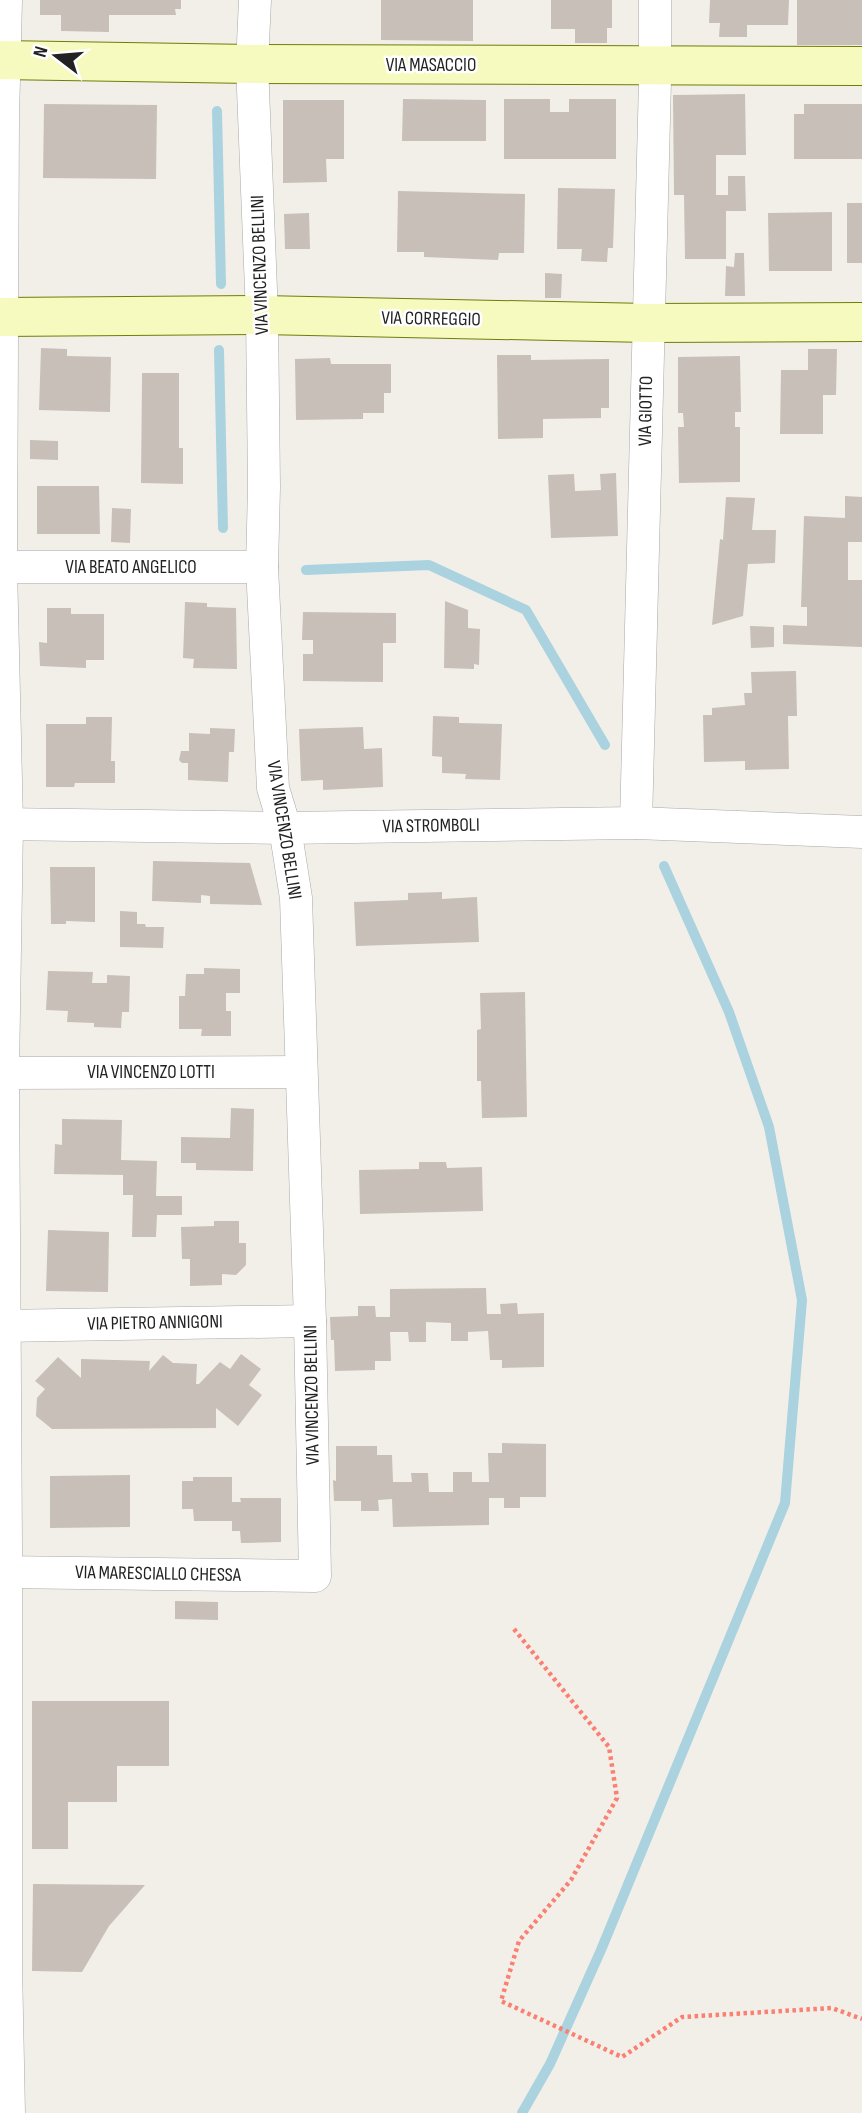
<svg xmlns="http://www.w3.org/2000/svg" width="862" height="2113" font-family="'Sofia Sans Condensed',sans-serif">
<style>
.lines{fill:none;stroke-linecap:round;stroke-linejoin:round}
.stream{stroke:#aad3df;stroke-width:10}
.building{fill:#c7bfb8}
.street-casing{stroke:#a9a9a9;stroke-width:33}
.secondary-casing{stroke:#707d05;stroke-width:40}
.path{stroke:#fa8072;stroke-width:4.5;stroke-dasharray:3.5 3.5;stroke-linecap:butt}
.street{stroke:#fff;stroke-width:32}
.secondary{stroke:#f7fabf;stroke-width:38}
.labels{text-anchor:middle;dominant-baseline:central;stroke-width:5;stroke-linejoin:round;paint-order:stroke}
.street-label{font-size:19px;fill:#222;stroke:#fff}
</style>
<rect width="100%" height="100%" fill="#f2efe9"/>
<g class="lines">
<g class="stream">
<path d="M217,111L221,284"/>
<path d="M219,350L223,528"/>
<path d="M306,570L429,565L526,610L605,745"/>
<path d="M522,2113L550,2064L601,1950L785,1503L802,1300L769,1127L729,1012L664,866"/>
</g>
</g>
<g class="building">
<path d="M40,0H181V9H175L176,15H109V32L61,31V15H40Z"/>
<path d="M381,0H473V41L381,40Z"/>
<path d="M551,0H612V28H607V43H575V29H551Z"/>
<path d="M710,0H789L788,25H747V37H719L720,23H709Z"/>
<rect x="797" y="0" width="65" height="45"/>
<path d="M745,94L746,155H716V195H728V176H745L746,211H726V259H685L684,195H674L673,95Z"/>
<path d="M403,99L486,100V141H402Z"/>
<path d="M504,99H550V112H569V99H616V159H504Z"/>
<path d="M283,100H344V159H326L327,182L283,183Z"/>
<path d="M44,104L157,105L156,179L43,178Z"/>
<path d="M804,104H862V159H794V114H804Z"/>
<path d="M558,188L615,189L613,248H608L607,262L581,261L582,249H557Z"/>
<path d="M398,191L525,194L524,253H499L498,260L424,257V252H397Z"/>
<rect x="847" y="203" width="15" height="60"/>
<path d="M832,212V271H769L768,213Z"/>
<path d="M309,213L310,249H285L284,214Z"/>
<path d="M735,253H744L745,296H725L726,266L734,267Z"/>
<path d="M545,273L562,274L561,298H545Z"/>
<path d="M41,348L67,349V356L111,357L110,412L39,410Z"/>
<path d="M808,349H837L836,395H823V434H780L781,370H808Z"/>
<path d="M497,355H531V360L609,359V408H601V418L543,419V438L498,439Z"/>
<path d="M740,356L741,412H735V427H740V482L679,483L678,427H684L683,413H678V357Z"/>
<path d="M330,358L331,364H391V393H384V413H363V419L296,420L295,359Z"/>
<path d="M142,373H179V448H183V484L141,483Z"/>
<path d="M30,440L58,441V460L30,459Z"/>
<path d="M616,473L618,536L551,538L548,475L574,474L575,491L601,490L600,474Z"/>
<path d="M37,486H99L100,534H37Z"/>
<path d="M845,496L862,497V542H848V580H862V647L783,644V625L807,626V607H801L804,516L845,518Z"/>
<path d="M726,497L755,498L752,530H776L775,563L748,564L743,616L712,625L720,539L723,540Z"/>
<path d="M112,508L131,509L130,543L111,542Z"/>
<path d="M445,601L468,610V628L480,629L479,665L474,664V669L444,668Z"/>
<path d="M185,602L207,603V607L236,608L237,669L193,668L194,659L183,658Z"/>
<path d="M47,608H71V614H104V660H86V668L40,666L39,642L47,643Z"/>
<path d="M303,612L396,613V643H383V682L303,681V654H313V640H302Z"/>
<path d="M750,626L774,627V647L751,648Z"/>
<path d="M796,671L797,716H788L789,769L745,770V761L704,762L703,715H712V708L745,705L744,693H752L751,672Z"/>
<path d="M433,716L459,717V723L502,724L500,780L465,779L466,774L442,773V757L432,756Z"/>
<path d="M86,717H112L111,761H115V783H75L74,787H46V724H86Z"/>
<path d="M363,727L364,749L382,748L383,787L323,790V780L301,781L299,729Z"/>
<path d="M210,728L235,729L234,752H229L228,782L188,780V763H182L179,760L181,751H189V733L210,734Z"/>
<path d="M153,861L250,863L262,905L210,904V896L201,895V903L152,901Z"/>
<path d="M50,867H95V922L66,921V924H51Z"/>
<path d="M442,892V899L477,897L479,942L356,946L354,902L408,900V893Z"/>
<path d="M120,911L137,912V924H145L146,927H164L163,948L120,947Z"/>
<path d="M204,968L240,969V993H226V1011H231V1036H201L202,1029H179V996H185L186,974H204Z"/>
<path d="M48,971L93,972L92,983H107V975L130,976L129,1012H122L121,1028L94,1027V1023L67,1022L68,1011L46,1010Z"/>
<path d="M525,992L527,1117L482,1118L481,1081H477V1030L481,1029L480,993Z"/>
<path d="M231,1108L254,1109L253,1171L196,1170V1163H181V1137L230,1138Z"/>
<path d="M62,1119L122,1120L121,1160L157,1161L156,1196H182V1215H157L156,1237H132L133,1195H123V1175L54,1174L55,1144L62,1145Z"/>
<path d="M419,1162H446L447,1168L482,1167L483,1211L360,1214L359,1170L419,1169Z"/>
<path d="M214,1221H239V1243H246V1265L236,1275L222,1274V1285L190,1286V1259H182L181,1227L214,1226Z"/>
<path d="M48,1230L109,1232L108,1292L46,1291Z"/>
<path d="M486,1288L487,1314H501L500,1304L517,1303L518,1314L544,1313V1367L502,1368V1360H490L488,1331L468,1332V1341H451V1323L426,1322V1342H409L408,1332H390L391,1361H375V1370L335,1371L334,1340H331L330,1317L358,1316V1306H375L376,1317H390V1289Z"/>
<path d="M241,1354L261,1369L249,1385L262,1395L238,1426L216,1408V1428L52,1429L36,1416L37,1398L45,1389L35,1381L58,1357L81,1378V1359L150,1361L149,1371L163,1355L173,1363L197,1364L196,1384H199L220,1362L230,1369Z"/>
<path d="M502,1443L546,1444V1497H520V1508H504V1498H489V1525L393,1527L392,1499L378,1500L379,1511H361V1501H334L333,1480L336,1481V1446H377V1455H392L393,1482H412L411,1473H428L429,1492H453V1472H472V1482H489L488,1453H502Z"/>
<path d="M130,1475V1527L50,1528V1476Z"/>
<path d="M193,1477H232V1502H241L240,1498H281V1542L241,1543L240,1531H232V1521H194L193,1509H182V1481H193Z"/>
<path d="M175,1601L218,1602V1620L175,1619Z"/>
<path d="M32,1701H169V1766H117V1802H68V1849H32Z"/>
<path d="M33,1884L145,1885L109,1926L82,1972L32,1971Z"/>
</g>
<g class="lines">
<g class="street-casing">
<g id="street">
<path d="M6,0L3,117L1,567L7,824L3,1073L6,1547V1966L9,2113"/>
<path d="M0,567H262"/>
<path d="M636,823L655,80V0"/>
<path d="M0,824L285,828L636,823L862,832"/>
<path d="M0,1073L301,1072"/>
<path d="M0,1326L310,1321"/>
<path d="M0,1572L315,1576L310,1321L296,898L285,828L273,788L262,567L264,487L262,315L252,64L255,0"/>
</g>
</g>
<g class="secondary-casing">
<g id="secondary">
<path d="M0,60L252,64L862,66"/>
<path d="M0,317L262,315L648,323L862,322"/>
</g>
</g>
<path class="path" d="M514,1629L609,1747L617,1798L571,1880L519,1941L501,2001L622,2057L682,2017L832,2008L862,2019"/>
<use href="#street" class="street"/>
<use href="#secondary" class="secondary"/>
</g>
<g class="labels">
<g class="street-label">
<text x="431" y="65">VIA MASACCIO</text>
<text transform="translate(260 265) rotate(-92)">VIA VINCENZO BELLINI</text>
<text transform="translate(431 319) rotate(1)">VIA CORREGGIO</text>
<text transform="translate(646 411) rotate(-89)">VIA GIOTTO</text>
<text x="131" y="567">VIA BEATO ANGELICO</text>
<text transform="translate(431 826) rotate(-1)">VIA STROMBOLI</text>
<text transform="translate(284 830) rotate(81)">VIA VINCENZO BELLINI</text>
<text x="151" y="1072">VIA VINCENZO LOTTI</text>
<text transform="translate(155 1323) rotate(-1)">VIA PIETRO ANNIGONI</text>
<text transform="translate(312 1395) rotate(-91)">VIA VINCENZO BELLINI</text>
<text transform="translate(158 1574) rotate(1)">VIA MARESCIALLO CHESSA</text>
</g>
</g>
<g transform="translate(56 56) rotate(286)" stroke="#ffffff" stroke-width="5" paint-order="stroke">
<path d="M0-5L12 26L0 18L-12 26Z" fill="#222222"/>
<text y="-10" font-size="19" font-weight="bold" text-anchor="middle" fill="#222222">N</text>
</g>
</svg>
